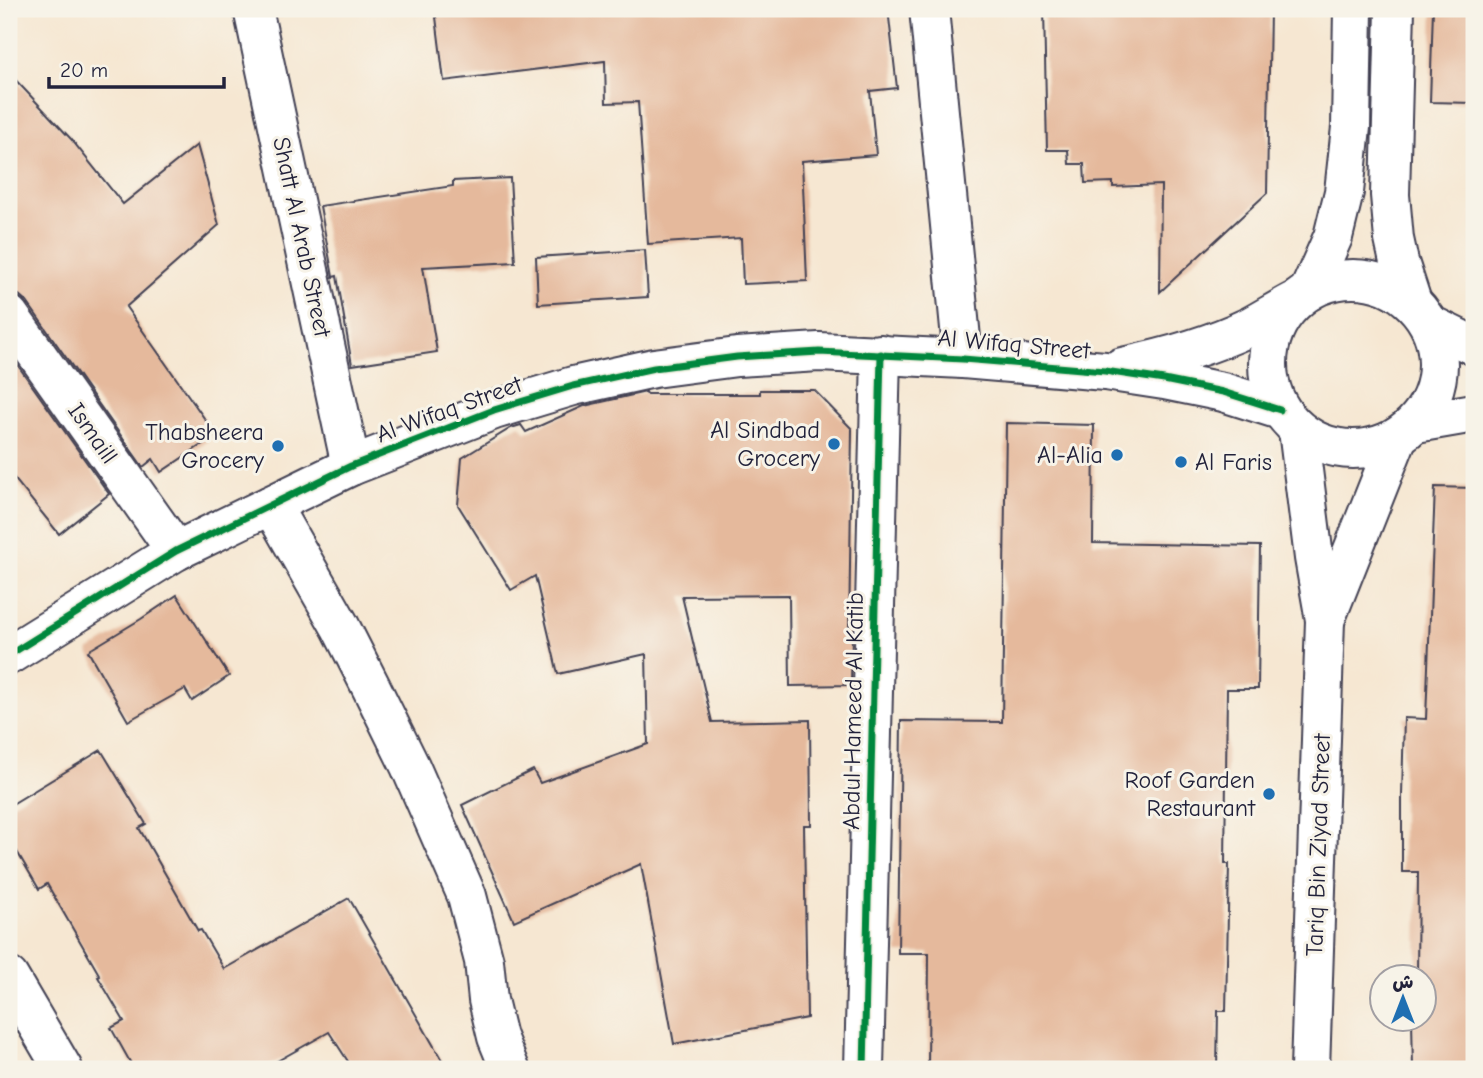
<svg xmlns="http://www.w3.org/2000/svg" width="1483" height="1078" font-family="'Comic Neue','Playpen Sans Arabic',sans-serif">
<style>
.building{fill:#e5b99c}
.lines{fill:none;stroke-linecap:round;stroke-linejoin:round}
.minor-casing{stroke:#424052;stroke-width:42}
.minor{stroke:#fff;stroke-width:38}
.cycleway-casing{stroke:#f7f3e8;stroke-width:11}
.cycleway{stroke:#00873e;stroke-width:7}
.poi-dot{fill:#1f6fb2;stroke:#f7f3e8;stroke-width:2.5}
.labels{text-anchor:middle;dominant-baseline:central;stroke-width:6;stroke-linejoin:round;paint-order:stroke}
.street-label{font-size:24px;fill:#22223b;stroke:#f7f3e8}
.poi-label{font-size:24px;fill:#22223b;stroke:#f7f3e8;text-anchor:end}
</style>
<rect width="100%" height="100%" fill="#f7f3e8"/>
<filter id="ink" filterUnits="userSpaceOnUse"><feTurbulence type="fractalNoise" baseFrequency=".0143" numOctaves="2"/><feDisplacementMap in="SourceGraphic" scale="14" xChannelSelector="R" yChannelSelector="G"/><feConvolveMatrix kernelMatrix="1 2 1 2 8 2 1 2 1" color-interpolation-filters="sRGB"/></filter>
<filter id="wash" filterUnits="userSpaceOnUse"><feTurbulence type="fractalNoise" baseFrequency=".00686" numOctaves="4" result="noise"/><feDisplacementMap in="SourceGraphic" scale="28" xChannelSelector="R" yChannelSelector="G"/><feGaussianBlur stdDeviation="1.57" result="paint"/><feColorMatrix in="noise" values="0 0 0 0 0 0 0 0 0 0 0 0 0 0 0 0 0 1.4 0 .05"/><feComposite in="paint" operator="in"/></filter>
<g filter="url(#wash)">
<rect width="100%" height="100%" fill="#f6e7d2"/>
<g id="blocks">
<g class="building">
<path d="M435,9H888L897,88L870,91L876,155L802,161L807,281L743,284L741,238L648,244L638,102L606,103L605,61L444,81Z"/>
<path d="M1044,9H1270L1267,193L1160,292L1161,185L1113,187V182L1085,183L1084,164H1069L1068,150H1047Z"/>
<path d="M1433,9H1474V103L1430,102Z"/>
<path d="M9,73L71,139L123,204L197,145L219,225L126,307L216,435L161,472L153,459L143,467L27,302L19,295L9,293Z"/>
<path d="M510,178L515,262L423,267L437,352L352,365L337,276L333,277L320,206L453,186V181Z"/>
<path d="M645,250L648,297L538,304L536,257Z"/>
<path d="M9,353L109,494L59,534L9,472Z"/>
<path d="M760,390H814L852,429L849,633H852L851,685L790,686L789,595L682,596L712,722L810,720L811,825H804L807,1018L674,1044L641,864L514,921L462,805L533,770L540,783L648,744L646,654L558,674L535,576L511,590L458,505L462,458L511,428L521,425L526,432L584,406L646,392L647,394H760Z"/>
<path d="M1006,423L1094,425L1093,543L1260,546L1258,689H1227L1225,864H1229L1226,1011H1218L1217,1069H928L929,953H898L901,721L1002,722Z"/>
<path d="M1435,487L1474,488V1069H1413L1412,1018H1424V976H1417L1418,872H1402V795L1404,718L1426,719Z"/>
<path d="M177,595L229,676L192,701L185,689L128,721L88,651L141,619Z"/>
<path d="M101,750L146,824L139,828L198,931L201,930L224,969L349,898L447,1069H353L329,1032L263,1069H134L111,1028L124,1021L98,977L100,976L47,884L39,889L9,838V806Z"/>
</g>
</g>
</g>
<g filter="url(#ink)">
<use href="#blocks" fill-opacity="0" stroke="#424052" stroke-width="2"/>
<g class="lines">
<g class="minor-casing">
<g id="minor">
<path d="M253,9L351,466"/>
<path d="M929,9L963,359"/>
<path d="M1395,9L1390,195L1394,239L1399,262L1412,302"/>
<circle cx="1353" cy="364" r="85"/>
<path d="M1309,291L1333,237L1344,192L1351,127L1353,9"/>
<path d="M9,315L176,551"/>
<path d="M1429,324L1474,346"/>
<path d="M1122,367C1166,358 1209,346 1249,327C1264,319 1278,310 1293,302"/>
<path d="M1416,423L1474,413"/>
<path d="M1298,430L1314,558L1325,620L1310,1069"/>
<path d="M271,505L340,626L371,687L410,766L467,896L484,961L488,1000L497,1037L510,1069"/>
<path d="M1326,618L1397,439"/>
<path d="M9,655L176,551L351,466L494,410L573,386L654,368L737,357L819,352L963,359L1105,371L1164,380L1223,392L1280,410"/>
<path d="M9,977L63,1069"/>
<path d="M864,1069L881,354"/>
</g>
</g>
<use href="#minor" class="minor"/>
<g class="cycleway-casing">
<g id="cycleway">
<path d="M9,655L176,551L351,466L494,410L573,386L654,368L737,357L819,352L963,359L1105,371L1164,380L1223,392L1280,410"/>
<path d="M864,1069L881,354"/>
</g>
</g>
<use href="#cycleway" class="cycleway"/>
</g>
</g>
<g class="poi-dot">
<circle cx="834" cy="444" r="7"/>
<circle cx="278" cy="446" r="7"/>
<circle cx="1117" cy="455" r="7"/>
<circle cx="1181" cy="462" r="7"/>
<circle cx="1269" cy="794" r="7"/>
</g>
<g class="labels">
<g class="street-label">
<text transform="translate(302 237) rotate(78)">Shatt Al Arab Street</text>
<text transform="translate(1014 344) rotate(5)">Al Wifaq Street</text>
<text transform="translate(449 409) rotate(-20)">Al Wifaq Street</text>
<text transform="translate(93 433) rotate(55)">Ismaill</text>
<text transform="translate(853 711) rotate(-89)">Abdul Hameed Al Katib</text>
<text transform="translate(1318 845) rotate(-88)">Tariq Bin Ziyad Street</text>
</g>
<g class="poi-label">
<text x="820" y="430">Al Sindbad<tspan x="820" dy="28">Grocery</tspan></text>
<text x="264" y="432">Thabsheera<tspan x="264" dy="28">Grocery</tspan></text>
<text x="1103" y="455">Al-Alia</text>
<text x="1195" y="462" text-anchor="start">Al Faris</text>
<text x="1255" y="780">Roof Garden<tspan x="1255" dy="28">Restaurant</tspan></text>
</g>
</g>
<rect width="1483" height="1078" fill="none" stroke="#f7f3e8" stroke-width="35"/>
<g transform="translate(1403 998)"><circle r="33" fill="#f7f3e8" stroke="#a29fa3" stroke-width="2"/>
<path d="M0-5L12 26L0 18L-12 26Z" fill="#1f6fb2"/>
<text y="-10" font-size="19" font-weight="bold" text-anchor="middle" fill="#22223b">ش</text>
</g>
<path d="M49 77v10h175v-10" fill="none" stroke="#22223b" stroke-width="3.5"/>
<text x="60" y="77" font-size="21" fill="#22223b" stroke="#f7f3e8" stroke-width="5" paint-order="stroke">20 m</text>
</svg>
